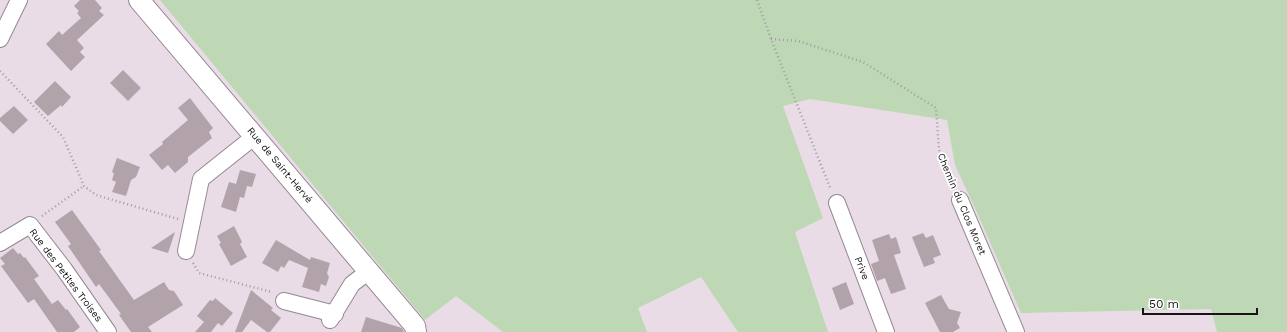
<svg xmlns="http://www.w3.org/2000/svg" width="1287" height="332" font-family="'Work Sans',sans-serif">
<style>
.green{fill:#bed8b5}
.building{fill:#b2a3aa}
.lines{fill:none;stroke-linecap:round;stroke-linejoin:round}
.minor-casing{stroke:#948892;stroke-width:18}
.tertiary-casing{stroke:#948892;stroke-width:22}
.path{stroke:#a49aa3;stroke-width:2.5;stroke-dasharray:1 3;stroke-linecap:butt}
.minor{stroke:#fff;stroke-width:16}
.tertiary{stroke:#fff;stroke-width:20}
.labels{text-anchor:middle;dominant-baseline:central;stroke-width:3.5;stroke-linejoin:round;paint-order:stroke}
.street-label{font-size:10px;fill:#171317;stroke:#fff}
</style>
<rect width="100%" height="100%" fill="#e9dce7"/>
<path class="green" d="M160,0H1287V332H1217L1211,309L1021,313L975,208L955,165L947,120L810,99L783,106L823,218L795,232L828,332H738L701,277L638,308L647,332H503L456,296L425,320Z"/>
<g class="building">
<path d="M80,0H95L102,8L99,11L104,15L77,40L84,48L80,52L85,57L71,71L46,44L59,31L62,35L81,18L77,13L79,11L74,6Z"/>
<path d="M123,70L141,88L128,101L110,83Z"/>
<path d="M55,81L71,97L62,107L61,105L48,116L34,102Z"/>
<path d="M190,98L213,128L209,132L212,138L188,157V162L175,173L168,165L162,170L149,155L163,144L162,142L188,120L178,108Z"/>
<path d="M14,106L28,120L13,134L0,121V118Z"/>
<path d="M117,158L140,167L136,177L131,180L126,196L112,192L116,182L112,180L114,173L112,172Z"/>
<path d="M240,170L256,174L252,187L247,186L244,198L240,197L236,212L221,207L229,182L236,184Z"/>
<path d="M72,210L101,250L99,251L134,300L164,282L169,290L174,291L183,305L148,327L152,332H131L119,315L121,314L99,284L96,287L68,246L71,244L55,222Z"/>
<path d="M234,226L242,242L240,244L247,257L231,266L219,244L221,243L217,236Z"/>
<path d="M175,232L168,253L151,248Z"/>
<path d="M923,233L926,238L933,235L941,255L933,258L935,263L924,267L912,237Z"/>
<path d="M889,234L891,239L896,237L901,253L894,255L906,289L891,294L885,278L877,281L871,264L879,261L872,240Z"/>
<path d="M276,240L310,260L311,257L330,263L327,273L329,277L326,286L321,284L319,292L302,287L308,268L289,260L284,268L281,266L278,272L262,263Z"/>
<path d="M13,248L18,254L20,253L24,258L25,257L39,276L34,279L52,304L58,300L66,310L67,309L80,327L74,332H57L34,299L28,303L1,266L5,264L0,258Z"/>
<path d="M846,282L854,304L840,310L832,288Z"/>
<path d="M251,290L273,308L271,310L281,318L270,332H267L251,320L242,332H235Z"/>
<path d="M941,295L949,309L961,312L957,323L960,328L953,332H940L925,303Z"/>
<path d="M215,298L233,313L222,326L218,323L211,332H195L204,322L197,316L210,300L213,301Z"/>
<path d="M366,317L402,328L404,332H361Z"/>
</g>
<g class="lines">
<g class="minor-casing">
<g id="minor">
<path d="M0,39L19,0"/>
<path d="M960,200L1016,332"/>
<path d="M837,203L886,332"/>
<path d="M0,243L30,225L64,269L108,332"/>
<path d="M186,251L201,179L255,136"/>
<path d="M284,301L335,314"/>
<path d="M330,320L352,284L369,271"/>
</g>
</g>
<g class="tertiary-casing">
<path id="tertiary" d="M139,0L415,326L416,332"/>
</g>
<g class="path">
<path d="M757,0L771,39L831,190"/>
<path d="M771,39L798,41L863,62L936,108L939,150L954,187"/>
<path d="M0,71L63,137L84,186L96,195L178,219"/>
<path d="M42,216L84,186"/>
<path d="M193,263L199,273L272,292"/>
</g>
<use href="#minor" class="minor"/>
<use href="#tertiary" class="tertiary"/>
</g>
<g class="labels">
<g class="street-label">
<text transform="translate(280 165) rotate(50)">Rue de Saint-Hervé</text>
<text transform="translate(962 204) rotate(67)">Chemin du Clos Moret</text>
<text transform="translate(862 268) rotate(69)">Prive</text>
<text transform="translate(66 275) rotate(53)">Rue des Petites Troises</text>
</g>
</g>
<path d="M1143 308v6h114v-6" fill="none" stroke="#171317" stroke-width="2"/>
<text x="1149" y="308" font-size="12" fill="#171317" stroke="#ffffff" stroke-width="3" paint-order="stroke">50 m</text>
</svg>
